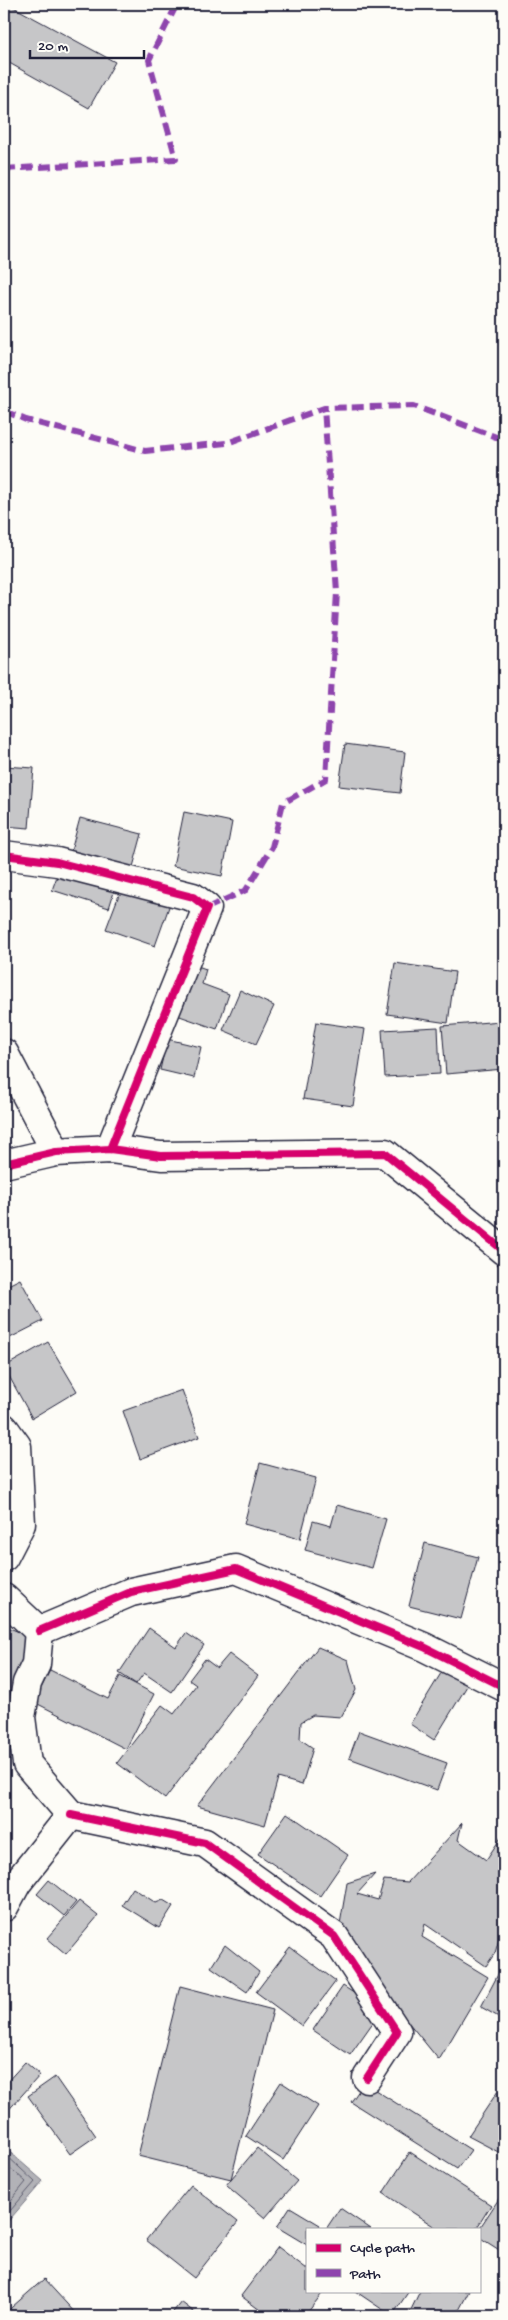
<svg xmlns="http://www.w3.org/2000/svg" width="508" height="2320" font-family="'Gochi Hand',sans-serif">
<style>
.water{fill:#b2b2b7;stroke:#787885}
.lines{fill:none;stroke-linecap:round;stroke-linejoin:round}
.shore{stroke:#5c5c6d;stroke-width:1}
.building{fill:#c6c6c8;stroke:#22223b}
.street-casing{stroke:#22223b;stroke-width:31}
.street{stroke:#fdfcf7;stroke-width:28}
.quiet{stroke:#8e44ad;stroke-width:6;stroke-dasharray:12 6;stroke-linecap:butt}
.cycleway-casing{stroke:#fdfcf7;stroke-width:11}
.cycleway{stroke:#d6006c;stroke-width:8}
</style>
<rect width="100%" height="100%" fill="#fdfcf7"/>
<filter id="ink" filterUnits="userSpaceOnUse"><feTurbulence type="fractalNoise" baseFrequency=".02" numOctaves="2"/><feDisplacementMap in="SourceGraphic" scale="10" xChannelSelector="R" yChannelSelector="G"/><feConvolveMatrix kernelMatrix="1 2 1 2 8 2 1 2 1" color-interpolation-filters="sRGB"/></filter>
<g filter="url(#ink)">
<path class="water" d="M4,2147L43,2181L4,2226Z"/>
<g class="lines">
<g class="shore">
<path d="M4,2153L35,2182L4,2218"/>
<path d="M4,2162L26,2182L4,2209"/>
</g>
</g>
<g class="building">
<path d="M4,4H8L115,62L89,108L4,60Z"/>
<path d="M345,744L405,752L400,793L339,786Z"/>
<path d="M4,766L34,768L29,828L4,826Z"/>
<path d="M184,812L232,822L222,876L173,866Z"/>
<path d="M80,818L142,834L133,867L71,851Z"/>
<path d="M59,871L115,889L109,908L52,890Z"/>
<path d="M122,887L170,904L155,946L106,929Z"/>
<path d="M189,963L206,969L202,984L229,994L217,1029L171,1013Z"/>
<path d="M395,963L455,972L448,1023L387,1014Z"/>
<path d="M240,990L274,1006L256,1044L223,1030Z"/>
<path d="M501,1021L504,1069L446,1074L442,1026Z"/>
<path d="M316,1022L365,1029L353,1106L303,1099Z"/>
<path d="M438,1027L440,1074L385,1077L382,1030Z"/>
<path d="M167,1039L201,1047L194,1078L160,1070Z"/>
<path d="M20,1279L43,1321L4,1341V1287Z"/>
<path d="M48,1342L77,1391L32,1418L4,1367Z"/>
<path d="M182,1390L199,1437L140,1459L123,1411Z"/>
<path d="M260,1463L316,1478L300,1539L244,1524Z"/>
<path d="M337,1505L386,1519L372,1568L305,1550L313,1521L331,1526Z"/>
<path d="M425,1543L478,1557L461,1619L409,1606Z"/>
<path d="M4,1626L35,1638L4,1716Z"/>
<path d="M149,1628L176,1647L186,1633L204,1645L172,1692L144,1673L136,1684L119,1673Z"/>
<path d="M318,1647L348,1660L356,1690L341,1717L313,1715L301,1722L300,1739L313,1748L302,1785L278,1778L265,1825L197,1806Z"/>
<path d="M229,1654L258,1676L165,1799L117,1763L162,1705L174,1714L196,1685L189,1680L205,1659L217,1668Z"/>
<path d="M446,1665L470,1681L434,1740L410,1724Z"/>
<path d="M50,1670L108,1699L120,1676L154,1694L126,1749L34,1702Z"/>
<path d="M359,1731L447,1763L437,1790L349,1758Z"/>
<path d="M287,1813L348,1855L320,1896L258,1854Z"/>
<path d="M462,1823L458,1840L486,1860L504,1833V1922L495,1953L486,1966L425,1924L422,1937L488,1977L439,2060L338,1936L347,1883L375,1874L357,1894L378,1900L384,1880L408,1882Z"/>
<path d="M49,1880L76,1902L64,1916L37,1894Z"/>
<path d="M133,1888L156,1903L163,1900L173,1906L159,1928L122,1905Z"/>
<path d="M79,1901L98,1916L66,1954L47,1938Z"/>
<path d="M225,1945L259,1972L247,1992L211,1967Z"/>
<path d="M290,1947L336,1981L302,2026L256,1992Z"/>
<path d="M504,1963V2020L481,2007Z"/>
<path d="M180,1986L273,2010L231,2179L138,2156Z"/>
<path d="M343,1986L381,2011L350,2055L313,2030Z"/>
<path d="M25,2062L40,2075L4,2115V2085Z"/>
<path d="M55,2077L96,2136L70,2154L28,2096Z"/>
<path d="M281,2082L318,2106L283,2160L246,2136Z"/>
<path d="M364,2083L471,2150L457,2169L351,2102Z"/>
<path d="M498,2091L504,2095V2155L468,2136Z"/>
<path d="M257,2148L297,2181L265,2218L226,2185Z"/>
<path d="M410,2152L491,2205L476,2229H438L383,2193Z"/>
<path d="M191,2185L238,2222L194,2278L146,2240Z"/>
<path d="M504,2191V2253L479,2237V2229Z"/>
<path d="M290,2207L320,2225L317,2229H307V2245L277,2227Z"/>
<path d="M340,2208L371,2229H326Z"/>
<path d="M278,2247L307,2269V2291H324L305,2316H268L241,2296Z"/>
<path d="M44,2279L78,2316H6L4,2314Z"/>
<path d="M355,2291H409L392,2316Z"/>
<path d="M420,2291H469L456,2316H408Z"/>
<path d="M181,2302L199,2316H170Z"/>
</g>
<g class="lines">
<g class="street-casing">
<g id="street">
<path d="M4,855L57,862L193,897L207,908L110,1149"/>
<path d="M4,1053L56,1152"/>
<path d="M4,1164L56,1152L110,1149L161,1156L385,1153L504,1251"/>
<path d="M4,1428L17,1446L21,1524L4,1557"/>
<path d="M4,1598L39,1631"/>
<path d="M39,1631L131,1592L236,1569L424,1647L504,1687"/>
<path d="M71,1815L205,1843L334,1936L397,2032L367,2078"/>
<path d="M4,1907L17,1883L71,1815L27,1764L21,1717L27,1683L36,1664L39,1631"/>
</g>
</g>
<use href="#street" class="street"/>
<g class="quiet">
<path d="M4,169L176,159L149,60L177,4"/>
<path d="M4,411L26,420L145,451L227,443L324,408L414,406L504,440"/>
<path d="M207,908L246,890L272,847L283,803L326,779L337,592L324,408"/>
</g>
<g class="cycleway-casing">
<g id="cycleway">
<path d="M4,855L57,862L193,897L207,908L110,1149"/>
<path d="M4,1164L56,1152L110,1149L161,1156L385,1153L504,1251"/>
<path d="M39,1631L131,1592L236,1569L424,1647L504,1687"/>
<path d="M71,1815L205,1843L334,1936L397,2032L367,2078"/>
</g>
</g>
<use href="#cycleway" class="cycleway"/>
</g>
</g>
<rect width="508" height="2320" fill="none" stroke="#fdfcf7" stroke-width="20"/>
<rect x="10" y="10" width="488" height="2300" fill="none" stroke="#22223b" stroke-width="2" filter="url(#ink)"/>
<rect x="306" y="2228" width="175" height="65" fill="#fdfcf7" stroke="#a5a5ac"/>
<rect x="316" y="2244" width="25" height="8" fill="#d6006c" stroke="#a5a5ac"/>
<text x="350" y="2252" font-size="15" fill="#22223b">Cycle path</text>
<rect x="316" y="2269" width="25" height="8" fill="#8e44ad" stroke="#a5a5ac"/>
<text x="350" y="2278" font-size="15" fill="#22223b">Path</text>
<path d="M30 50v8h114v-8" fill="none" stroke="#22223b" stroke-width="2.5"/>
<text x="38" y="50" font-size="15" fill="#22223b" stroke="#fdfcf7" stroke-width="4" paint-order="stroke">20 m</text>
</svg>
